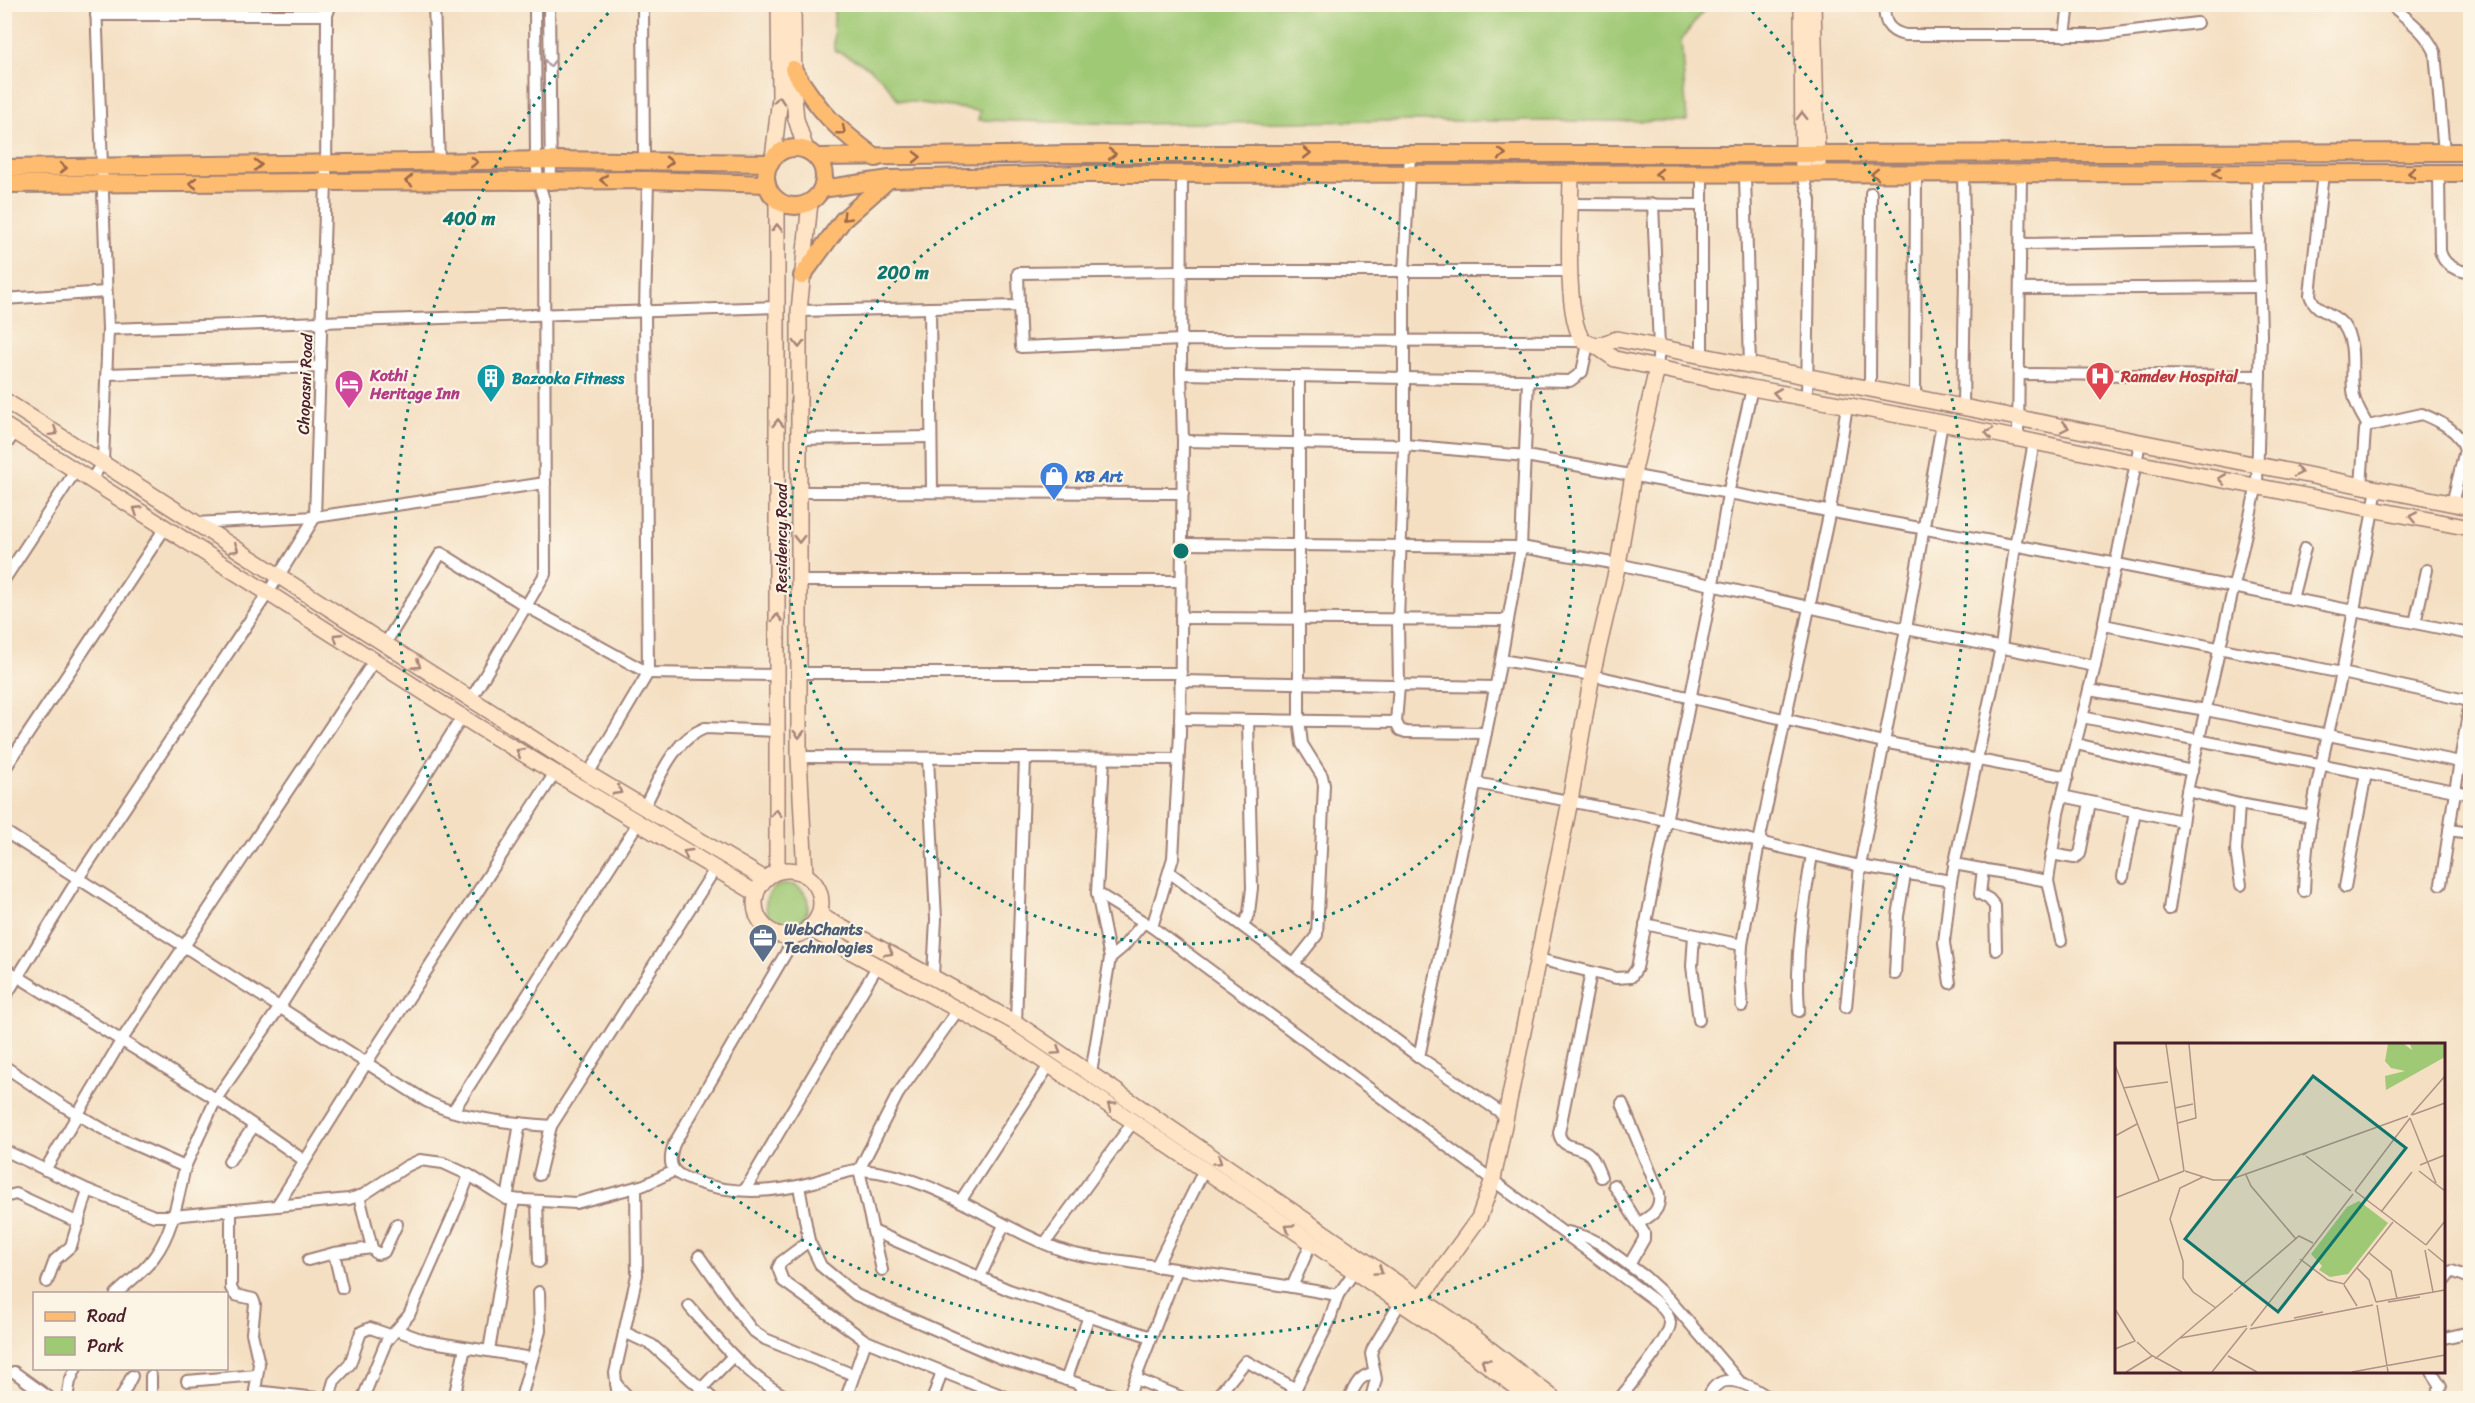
<svg xmlns="http://www.w3.org/2000/svg" width="2475" height="1403" font-family="Sriracha,sans-serif">
<style>
.green{fill:#a0c976;stroke:#757450;stroke-width:1.5}
.lines{fill:none;stroke-linecap:round;stroke-linejoin:round}
.street-casing{stroke:#9f7f76;stroke-width:14}
.secondary-casing{stroke:#9f7f76;stroke-width:18}
.primary-casing{stroke:#9f7f76;stroke-width:20}
.street{stroke:#fff;stroke-width:10}
.secondary{stroke:#ffe4c6;stroke-width:15}
.primary{stroke:#febc70;stroke-width:16}
.oneway{stroke:#ae9aa0}
.oneway2{stroke:#a48278}
.oneway3{stroke:#9b664a}
.ring{fill:none;stroke:#0f766e;stroke-width:3;stroke-dasharray:3 6}
.labels{text-anchor:middle;dominant-baseline:central;stroke-width:4.5;stroke-linejoin:round;paint-order:stroke}
.hotel-label{font-size:16px;font-weight:bold;fill:#b23c85;stroke:#fcf5e5;text-anchor:start}
.health-label{font-size:16px;font-weight:bold;fill:#be3a42;stroke:#fcf5e5;text-anchor:start}
.culture-label{font-size:16px;font-weight:bold;fill:#0d838f;stroke:#fcf5e5;text-anchor:start}
.street-label{font-size:16px;fill:#4a1f2b;stroke:#fcf5e5}
.shop-label{font-size:16px;font-weight:bold;fill:#366cbe;stroke:#fcf5e5;text-anchor:start}
.service-label{font-size:16px;font-weight:bold;fill:#4e5e75;stroke:#fcf5e5;text-anchor:start}
.inset-road{fill:none;stroke:#b09286;stroke-width:1.5}
.view{fill:#0f766e;fill-opacity:0.15;stroke:#0f766e;stroke-width:3}
.inset-edge{fill:none;stroke:#4a1f2b;stroke-width:3}
.centre{fill:#0f766e;stroke:#fcf5e5;stroke-width:3}
.ring-label{font-size:18px;text-anchor:middle;font-weight:bold;fill:#0f766e;stroke:#fcf5e5;stroke-width:4.5;stroke-linejoin:round;paint-order:stroke}
</style>
<rect width="100%" height="100%" fill="#fcf5e5"/>
<filter id="ink" filterUnits="userSpaceOnUse"><feTurbulence type="fractalNoise" baseFrequency=".0167" numOctaves="2"/><feDisplacementMap in="SourceGraphic" scale="12" xChannelSelector="R" yChannelSelector="G"/><feConvolveMatrix kernelMatrix="1 2 1 2 8 2 1 2 1" color-interpolation-filters="sRGB"/></filter>
<filter id="wash" filterUnits="userSpaceOnUse"><feTurbulence type="fractalNoise" baseFrequency=".008" numOctaves="4" result="noise"/><feDisplacementMap in="SourceGraphic" scale="24" xChannelSelector="R" yChannelSelector="G"/><feGaussianBlur stdDeviation="1.35" result="paint"/><feColorMatrix in="noise" values="0 0 0 0 0 0 0 0 0 0 0 0 0 0 0 0 0 1.4 0 .05"/><feComposite in="paint" operator="in"/></filter>
<g filter="url(#wash)">
<rect width="100%" height="100%" fill="#f4dfc2"/>
<g class="green">
<path d="M834,5V4L1708,5L1681,40L1687,121H1383L1129,124L978,120L980,111L898,100C878,70 866,64 834,50Z"/>
<circle cx="787" cy="905" r="21"/>
</g>
</g>
<g filter="url(#ink)">
<g class="lines">
<g class="street-casing">
<g id="street">
<path d="M434,4L439,163"/>
<path d="M549,4L551,184"/>
<path d="M643,4L644,162"/>
<path d="M1884,4C1884,21 1887,31 1905,35H2101L2197,23"/>
<path d="M2390,4C2407,19 2425,31 2435,52L2444,152"/>
<path d="M96,15H327"/>
<path d="M2065,36L2069,4"/>
<path d="M1410,154L1404,271V445L1398,621L1399,686L1396,722L1400,730L1406,732L1486,733"/>
<path d="M2323,173L2310,295C2315,313 2335,312 2344,326C2358,348 2349,373 2354,396C2356,407 2363,417 2368,426"/>
<path d="M2439,173L2440,251C2444,266 2456,270 2470,273"/>
<path d="M1745,175L1750,367"/>
<path d="M1803,175L1810,200L1807,398"/>
<path d="M1571,204L1702,205"/>
<path d="M1653,204L1659,347L1657,368"/>
<path d="M2021,244L2259,240"/>
<path d="M2020,289L2260,287"/>
<path d="M4,299L106,292"/>
<path d="M1019,306L1018,273L1182,271H1571"/>
<path d="M930,308L932,492"/>
<path d="M799,311L1019,306L1021,347L1182,340L1583,341"/>
<path d="M108,329L778,307"/>
<path d="M1702,356V174"/>
<path d="M107,374L320,367"/>
<path d="M1181,374L1570,381L1582,372L1588,344"/>
<path d="M2020,374L2260,376"/>
<path d="M1870,387L1871,193"/>
<path d="M1915,398L1916,173"/>
<path d="M1963,407L1965,273L1963,174"/>
<path d="M799,439L931,437"/>
<path d="M2018,439L2021,174"/>
<path d="M1183,441L1404,445L1526,456L2117,564L2470,634"/>
<path d="M4,448L15,432"/>
<path d="M91,480L103,462L108,329L96,4"/>
<path d="M2361,486L2365,430L2368,426L2422,414C2439,421 2461,431 2465,450L2452,504"/>
<path d="M2377,489L2342,673L2470,701"/>
<path d="M799,492L1183,493"/>
<path d="M195,523L315,517L545,483"/>
<path d="M1182,544L1521,547L1618,564L1906,629L2095,666"/>
<path d="M4,580L76,470"/>
<path d="M799,581H1181"/>
<path d="M2292,599L2305,548"/>
<path d="M1181,618L1508,620"/>
<path d="M2415,623L2427,570"/>
<path d="M2104,625L2342,673C2326,745 2306,817 2304,891"/>
<path d="M385,644L441,553L526,606L648,673L776,675"/>
<path d="M1501,660L1592,675L1883,742L2068,777"/>
<path d="M799,673H1181"/>
<path d="M1180,681L1495,687"/>
<path d="M2089,690L2206,710L2460,762"/>
<path d="M471,699L545,574L544,200L538,180L536,161L535,4"/>
<path d="M2082,717L2455,791L2470,702"/>
<path d="M1180,719L1396,722"/>
<path d="M2076,744L2192,771"/>
<path d="M799,757L1178,759"/>
<path d="M928,758L936,919L933,976"/>
<path d="M1104,759L1097,893L1110,958"/>
<path d="M4,770L165,528"/>
<path d="M588,774L648,673L645,311L648,180"/>
<path d="M1476,783L1666,820L1860,866L1951,881"/>
<path d="M2187,791L2239,804L2312,817"/>
<path d="M2062,796L2182,821"/>
<path d="M2239,804L2236,851L2241,885"/>
<path d="M644,807C660,778 672,741 705,728L776,731"/>
<path d="M2449,830L2470,833"/>
<path d="M4,831L426,1101C461,1119 512,1123 551,1126L715,869"/>
<path d="M2051,854L2074,858L2080,854L2090,802"/>
<path d="M1954,864L2048,881L2058,813L2095,666L2140,443"/>
<path d="M1983,869L1980,894L1989,899L1995,906L1996,950"/>
<path d="M1169,872L1419,1057"/>
<path d="M2123,877L2135,811"/>
<path d="M2048,881L2061,941"/>
<path d="M2441,884L2455,791L2470,794"/>
<path d="M2345,887L2366,773"/>
<path d="M1097,893L1152,927L1658,1303C1663,1309 1670,1315 1670,1323C1670,1339 1631,1384 1620,1398"/>
<path d="M2169,909L2187,791L2257,485L2261,335L2257,173"/>
<path d="M1645,924L1742,945"/>
<path d="M1243,926L1249,913L1252,888L1248,720"/>
<path d="M1152,927L1173,858L1180,734L1183,441L1181,374L1182,174"/>
<path d="M797,934L674,1144C666,1167 673,1174 693,1181C732,1195 774,1193 814,1182C828,1178 848,1169 862,1170C941,1177 995,1228 1067,1252C1087,1258 1110,1259 1130,1262C1184,1271 1238,1278 1292,1287L1311,1243"/>
<path d="M1694,935L1692,966L1699,1020"/>
<path d="M1538,959L1616,978L1631,977L1637,968L1713,584L1728,494L1752,388"/>
<path d="M1294,964L1317,935L1324,785L1322,776L1302,744L1299,719V376"/>
<path d="M4,968L216,1099L305,1161"/>
<path d="M1591,972L1559,1133C1562,1151 1580,1144 1590,1155C1595,1160 1598,1170 1601,1177"/>
<path d="M1895,974L1898,916L1905,875"/>
<path d="M1950,983L1944,943L1951,881L2001,647L2015,546L2034,442"/>
<path d="M4,999L79,877L268,593L315,517L326,182L327,15L331,4"/>
<path d="M1742,1006L1740,980L1742,945L1759,842L1830,510L1847,406"/>
<path d="M1846,1007L1860,866L1906,629L1942,423"/>
<path d="M1799,1011C1795,958 1803,908 1812,855"/>
<path d="M1016,1023L1025,758"/>
<path d="M4,1066L65,1107L115,1136L185,1167L216,1099L280,1007L462,717"/>
<path d="M1091,1073L1110,958L1123,947L1144,922"/>
<path d="M1622,1103L1659,1193C1661,1210 1653,1215 1639,1223"/>
<path d="M453,1111L638,823"/>
<path d="M1506,1116L1419,1057L1501,660L1521,547L1528,381"/>
<path d="M4,1150L88,1190L154,1216H173L349,1199L363,1195L407,1166L420,1160L443,1163L469,1175L507,1199L576,1203L644,1185L674,1171"/>
<path d="M229,1161L254,1126"/>
<path d="M45,1170L121,1041L374,661"/>
<path d="M539,1175L551,1126"/>
<path d="M1614,1185L1644,1233V1239L1629,1265"/>
<path d="M799,1186L809,1241L821,1266L856,1295L1003,1359L1122,1398"/>
<path d="M745,1190L878,965"/>
<path d="M359,1196L372,1248L377,1254L384,1252L397,1224"/>
<path d="M4,1197L16,1194L79,1223"/>
<path d="M507,1199L520,1123"/>
<path d="M961,1200L1050,1064"/>
<path d="M537,1201L539,1262"/>
<path d="M278,1204L367,1062L555,773"/>
<path d="M231,1210V1288L235,1295L253,1299L255,1304L252,1333L259,1364L254,1398"/>
<path d="M873,1231L1009,1290L1151,1337"/>
<path d="M1568,1232L1589,1238L1599,1243L1644,1276L1669,1299L1739,1381"/>
<path d="M809,1241L781,1262L778,1268L783,1281L866,1341L1008,1398"/>
<path d="M1045,1243L1133,1122"/>
<path d="M699,1256L739,1313L752,1330L765,1339L854,1375"/>
<path d="M308,1260L334,1253"/>
<path d="M1156,1267L1204,1170"/>
<path d="M882,1270L859,1170L898,1094L958,1010"/>
<path d="M980,1277L1004,1225"/>
<path d="M2444,1281L2452,1271L2470,1278"/>
<path d="M47,1282L55,1260L71,1246L88,1190"/>
<path d="M1292,1287L1338,1295"/>
<path d="M342,1288L334,1253L372,1248"/>
<path d="M116,1294C129,1281 144,1272 154,1257C173,1232 178,1197 185,1167"/>
<path d="M689,1306C719,1341 747,1377 789,1398"/>
<path d="M396,1330L426,1341L532,1358"/>
<path d="M624,1332L652,1345L712,1398"/>
<path d="M2444,1338L2470,1332"/>
<path d="M489,1351L514,1199"/>
<path d="M14,1372L50,1398"/>
<path d="M2432,1372L2441,1386L2435,1398"/>
<path d="M151,1376V1398"/>
<path d="M1136,1379L1183,1398"/>
<path d="M1066,1380L1089,1316"/>
<path d="M187,1381L257,1375"/>
<path d="M616,1384L629,1398"/>
<path d="M700,1390L733,1356"/>
<path d="M255,1391L317,1398"/>
<path d="M67,1398L70,1381L76,1368"/>
<path d="M121,1398L132,1376"/>
<path d="M329,1398L334,1381L350,1364L361,1332L370,1328L390,1335"/>
<path d="M363,1398L386,1342L409,1315L459,1202L469,1175"/>
<path d="M454,1398L465,1348"/>
<path d="M521,1398L540,1331L539,1292"/>
<path d="M618,1398L615,1373L637,1275L636,1187"/>
<path d="M846,1398L866,1341"/>
<path d="M933,1398L942,1371"/>
<path d="M1078,1398L1084,1386"/>
<path d="M1128,1398L1177,1270"/>
<path d="M1216,1398L1246,1361L1296,1389"/>
<path d="M1291,1398L1329,1322L1338,1295L1354,1272"/>
<path d="M1349,1398C1356,1385 1358,1376 1374,1373"/>
<path d="M1371,1398L1376,1379L1371,1354L1373,1348L1400,1303"/>
<path d="M1708,1398C1719,1367 1751,1385 1769,1398"/>
</g>
</g>
<g class="secondary-casing">
<g id="secondary">
<path d="M793,4L794,98L796,119L806,150"/>
<path d="M1802,4L1803,175"/>
<path d="M1813,4L1817,154L1819,174"/>
<path d="M773,158L780,97L779,4"/>
<path d="M1571,174C1571,211 1563,314 1583,341L1596,346L1615,359L1752,388L1942,423L2136,463L2470,528"/>
<path d="M1596,346L1617,339L2470,507"/>
<path d="M4,400L588,774L763,878"/>
<path d="M4,425L480,728L756,893"/>
<circle cx="788" cy="903" r="33"/>
<path d="M777,871V200"/>
<path d="M805,875L799,757V311L810,202"/>
<path d="M819,915L1016,1023L1453,1321L1553,1398"/>
<path d="M808,928L1008,1037L1438,1328L1531,1398"/>
<path d="M1420,1299L1479,1218L1493,1179L1570,801L1592,675L1618,564L1633,475L1657,368"/>
</g>
</g>
<g class="primary-casing">
<g id="primary">
<path d="M793,69C820,113 835,127 876,158"/>
<circle cx="795" cy="177" r="29"/>
<path d="M816,157L1087,154H1803L2470,152"/>
<path d="M4,168L551,160L770,163"/>
<path d="M4,184L648,180L767,184"/>
<path d="M822,189L890,179L1085,174L2470,173"/>
<path d="M802,276L843,220L889,179"/>
</g>
</g>
<use href="#street" class="street"/>
<use href="#secondary" class="secondary"/>
<use href="#primary" class="primary"/>
</g>
<defs><path id="oneway-chevron" d="M-2-3.5L2.5 0L-2 3.5" fill="none" stroke-width="1.6" stroke-linecap="round" stroke-linejoin="round" transform="scale(1.5)"/></defs>
<use class="oneway" href="#oneway-chevron" transform="translate(550 63) rotate(89)"/>
<g class="oneway2">
<use href="#oneway-chevron" transform="translate(779 100) rotate(-85)"/>
<use href="#oneway-chevron" transform="translate(1802 116) rotate(-91)"/>
<use href="#oneway-chevron" transform="translate(777 228) rotate(-90)"/>
<use href="#oneway-chevron" transform="translate(799 344) rotate(90)"/>
<use href="#oneway-chevron" transform="translate(1777 393) rotate(-170)"/>
<use href="#oneway-chevron" transform="translate(778 423) rotate(-90)"/>
<use href="#oneway-chevron" transform="translate(2065 427) rotate(12)"/>
<use href="#oneway-chevron" transform="translate(54 432) rotate(32)"/>
<use href="#oneway-chevron" transform="translate(1989 433) rotate(-168)"/>
<use href="#oneway-chevron" transform="translate(2298 472) rotate(12)"/>
<use href="#oneway-chevron" transform="translate(2222 479) rotate(-170)"/>
<use href="#oneway-chevron" transform="translate(137 510) rotate(-147)"/>
<use href="#oneway-chevron" transform="translate(2413 517) rotate(-169)"/>
<use href="#oneway-chevron" transform="translate(799 539) rotate(90)"/>
<use href="#oneway-chevron" transform="translate(235 549) rotate(32)"/>
<use href="#oneway-chevron" transform="translate(777 618) rotate(-89)"/>
<use href="#oneway-chevron" transform="translate(337 637) rotate(-147)"/>
<use href="#oneway-chevron" transform="translate(417 665) rotate(33)"/>
<use href="#oneway-chevron" transform="translate(799 734) rotate(90)"/>
<use href="#oneway-chevron" transform="translate(520 752) rotate(-149)"/>
<use href="#oneway-chevron" transform="translate(618 791) rotate(31)"/>
<use href="#oneway-chevron" transform="translate(776 813) rotate(-90)"/>
<use href="#oneway-chevron" transform="translate(687 853) rotate(-149)"/>
<use href="#oneway-chevron" transform="translate(889 952) rotate(29)"/>
<use href="#oneway-chevron" transform="translate(1057 1051) rotate(34)"/>
<use href="#oneway-chevron" transform="translate(1111 1106) rotate(-145)"/>
<use href="#oneway-chevron" transform="translate(1218 1161) rotate(35)"/>
<use href="#oneway-chevron" transform="translate(1289 1228) rotate(-146)"/>
<use href="#oneway-chevron" transform="translate(1379 1271) rotate(34)"/>
<use href="#oneway-chevron" transform="translate(1485 1362) rotate(-144)"/>
</g>
<g class="oneway3">
<use href="#oneway-chevron" transform="translate(842 131) rotate(39)"/>
<use href="#oneway-chevron" transform="translate(1307 153)"/>
<use href="#oneway-chevron" transform="translate(1112 154)"/>
<use href="#oneway-chevron" transform="translate(1502 154)"/>
<use href="#oneway-chevron" transform="translate(917 157) rotate(-1)"/>
<use href="#oneway-chevron" transform="translate(474 162) rotate(-1)"/>
<use href="#oneway-chevron" transform="translate(669 162)"/>
<use href="#oneway-chevron" transform="translate(258 165) rotate(-1)"/>
<use href="#oneway-chevron" transform="translate(63 168)"/>
<use href="#oneway-chevron" transform="translate(2217 173) rotate(180)"/>
<use href="#oneway-chevron" transform="translate(2412 173) rotate(180)"/>
<use href="#oneway-chevron" transform="translate(1659 174) rotate(-180)"/>
<use href="#oneway-chevron" transform="translate(1875 174) rotate(179)"/>
<use href="#oneway-chevron" transform="translate(604 180) rotate(180)"/>
<use href="#oneway-chevron" transform="translate(409 181) rotate(179)"/>
<use href="#oneway-chevron" transform="translate(193 183) rotate(180)"/>
<use href="#oneway-chevron" transform="translate(846 217) rotate(134)"/>
</g>
</g>
<g class="ring">
<circle cx="1181" cy="551" r="393"/>
<path d="M1746 5A786 786 0 1 1 616 5"/>
</g>
<defs>
<g id="hospital-pin" transform="scale(1.5)"><path d="M0 17L-7.5 6A9.5 9.5 0 1 1 7.5 6Z" fill="#e0444e" stroke="#fcf5e5"/><path d="M-5-5h3v3.5h4V-5h3V5h-3V1.5h-4V5h-3Z" fill="#fff"/></g>
<g id="building-pin" transform="scale(1.5)"><path d="M0 17L-7.5 6A9.5 9.5 0 1 1 7.5 6Z" fill="#0f9aa8" stroke="#fcf5e5"/><path d="M-4-6H4V6H1V3H-1V6H-4ZM-2.5-4.3h1.7v1.8h-1.7ZM.8-4.3h1.7v1.8H.8ZM-2.5-1h1.7V.8h-1.7ZM.8-1h1.7V.8H.8Z" fill="#fff"/></g>
<g id="hotel-pin" transform="scale(1.5)"><path d="M0 17L-7.5 6A9.5 9.5 0 1 1 7.5 6Z" fill="#d1479c" stroke="#fcf5e5"/><path d="M-6-4.5h1.5V1H6V5H4.5V3h-9V5H-6ZM-4 0a1.8 1.8 0 1 1 3.6 0ZM.5 0V-2.5h3Q6-2.5 6 0Z" fill="#fff"/></g>
<g id="shop-pin" transform="scale(1.5)"><path d="M0 17L-7.5 6A9.5 9.5 0 1 1 7.5 6Z" fill="#3f7fe0" stroke="#fcf5e5"/><path d="M-5-2.5h2.3a2.7 3.5 0 0 1 5.4 0H5L5.5 6h-11ZM-1.5-2.5h3a1.5 2.3 0 0 0-3 0Z" fill="#fff"/></g>
<g id="office-pin" transform="scale(1.5)"><path d="M0 17L-7.5 6A9.5 9.5 0 1 1 7.5 6Z" fill="#5c6f8a" stroke="#fcf5e5"/><path d="M-6-3h4V-5.5h4V-3h4V5H-6ZM-1-4.5V-3h2v-1.5ZM-6 0V1H6V0Z" fill="#fff"/></g>
</defs>
<g fill-rule="evenodd">
<use href="#hospital-pin" x="2100" y="376"/>
<use href="#building-pin" x="491" y="378"/>
<use href="#hotel-pin" x="349" y="384"/>
<use href="#shop-pin" x="1054" y="476"/>
<use href="#office-pin" x="763" y="938"/>
</g>
<g class="labels">
<g class="hotel-label">
<text x="370" y="375">Kothi<tspan x="370" dy="18">Heritage Inn</tspan></text>
</g>
<g class="health-label">
<text x="2121" y="376">Ramdev Hospital</text>
</g>
<g class="culture-label">
<text x="512" y="378">Bazooka Fitness</text>
</g>
<g class="street-label">
<text transform="translate(305 384) rotate(-88)">Chopasni Road</text>
<text transform="translate(781 538) rotate(-90)">Residency Road</text>
</g>
<g class="shop-label">
<text x="1075" y="476">KB Art</text>
</g>
<g class="service-label">
<text x="784" y="929">WebChants<tspan x="784" dy="18">Technologies</tspan></text>
</g>
</g>
<g transform="translate(2115 1043)">
<rect width="330" height="330" fill="#f4dfc2"/>
<path d="M273,1H289L297,7L295,1H330V14L271,47L270,33L290,28L276,25L270,18ZM244,158L273,180L233,231L215,234L204,227L207,223L196,211L232,164Z" fill="#a0c976"/>
<path class="inset-road" d="M51,1L69,128M0,22L44,137M8,45L53,39M60,65L78,61M296,72L330,33M297,72L330,60M295,75L321,140M63,80L81,75L74,1M0,93L22,81M193,109L293,73M191,113L236,148M305,122L330,112M70,128L98,137H114L193,109L188,112M304,128L330,148M131,132L136,143L181,196M88,134L65,145L55,176L68,218V235L78,249L101,265M240,148L295,75M240,148L311,202M0,155L69,128M266,169L297,129M311,202L330,178M313,206L330,220M310,207L318,249M253,209L276,228L282,256M185,216L213,237L229,241L278,179M242,225L254,237L261,259M229,242L242,263M119,249L184,193L198,200M261,259L330,247M273,259L305,254M262,262L273,329M0,266L20,298L0,306M179,275L208,269M136,283L238,151M135,286L258,262M65,295L132,283M22,299L36,312L67,329M113,313L142,329M40,316L118,250M11,329L37,313M97,329L132,285M237,329L330,312"/>
<path class="view" d="M198,33L291,105L163,269L70,196Z"/>
<rect width="330" height="330" class="inset-edge"/>
</g>
<circle cx="1181" cy="551" r="9" class="centre"/>
<g class="ring-label">
<text x="469" y="225">400 m</text>
<text x="903" y="279">200 m</text>
</g>
<rect width="2475" height="1403" fill="none" stroke="#fcf5e5" stroke-width="24"/>
<rect x="33" y="1292" width="195" height="78" fill="#fcf5e5" stroke="#b59f9b" stroke-width="1.5"/>
<rect x="45" y="1312" width="30" height="9" fill="#febc70" stroke="#b59f9b" stroke-width="1.5"/>
<text x="87" y="1322" font-size="18" fill="#4a1f2b">Road</text>
<rect x="45" y="1337" width="30" height="18" fill="#a0c976" stroke="#b59f9b" stroke-width="1.5"/>
<text x="87" y="1352" font-size="18" fill="#4a1f2b">Park</text>
</svg>
